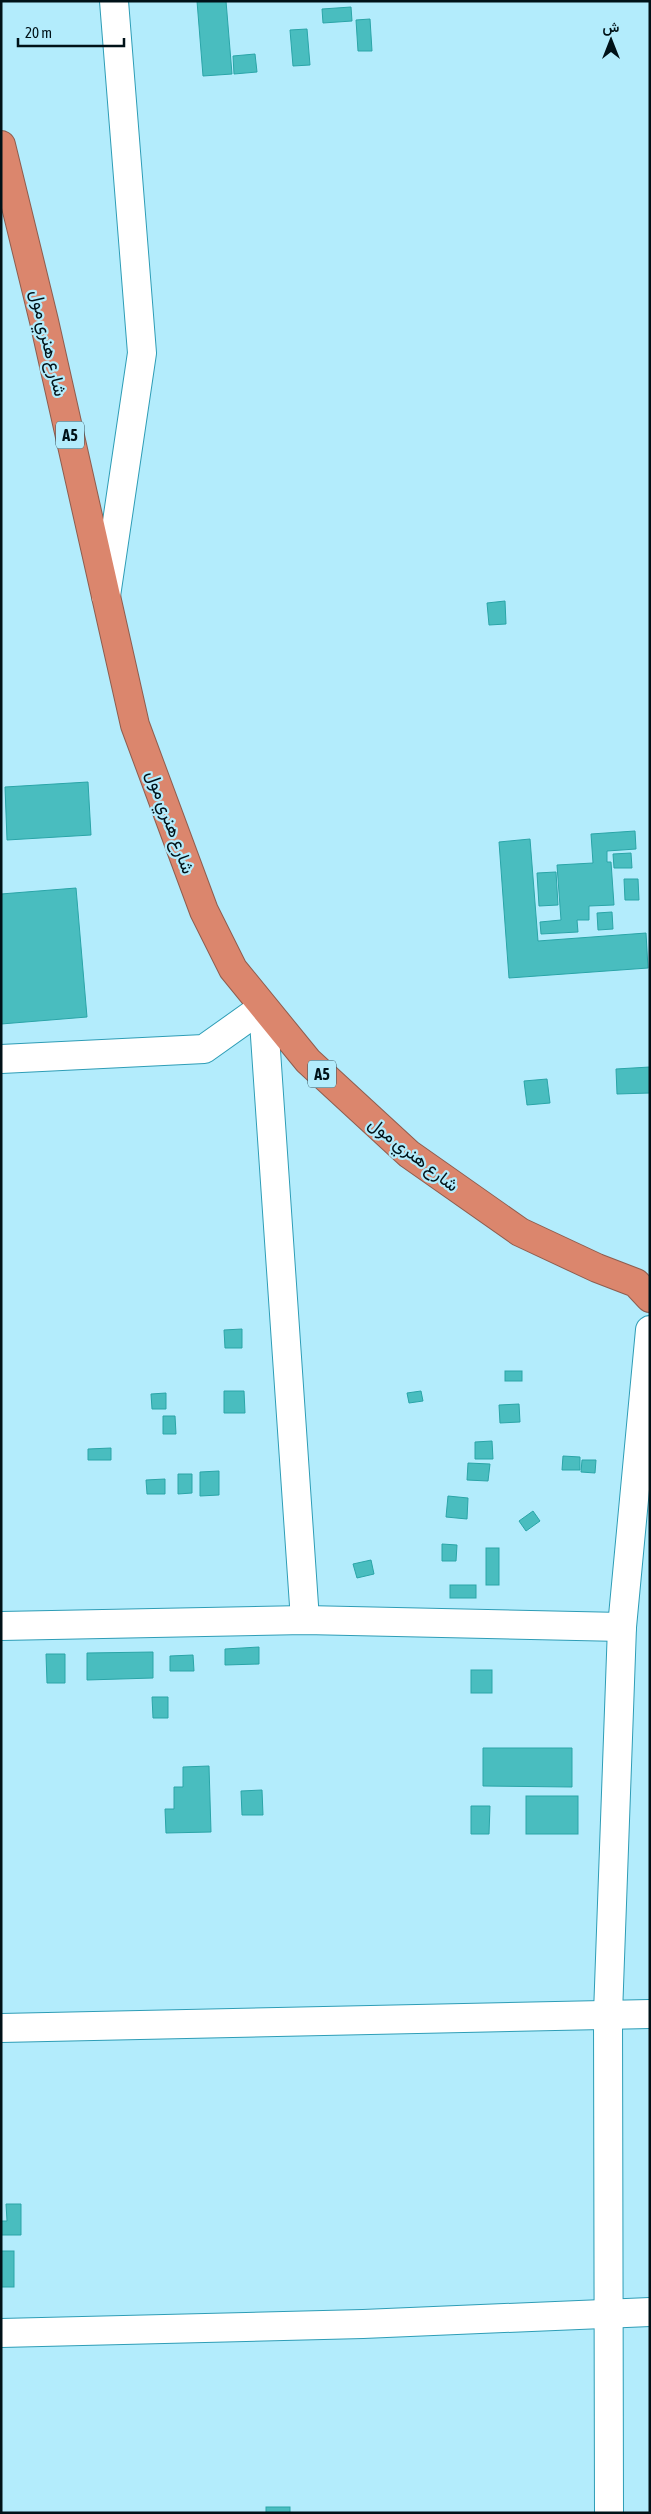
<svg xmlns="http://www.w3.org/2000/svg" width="651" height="2514" font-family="'Asap Condensed',Vazirmatn,sans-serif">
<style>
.building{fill:#49bdbf;stroke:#2aa5a8}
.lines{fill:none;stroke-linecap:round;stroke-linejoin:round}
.minor-casing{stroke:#2e9db6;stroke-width:30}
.highway-casing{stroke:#8e5d4f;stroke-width:30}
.minor{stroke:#fff;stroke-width:28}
.highway{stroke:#db866d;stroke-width:28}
.labels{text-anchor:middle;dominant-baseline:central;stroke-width:4.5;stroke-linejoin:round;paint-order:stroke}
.shield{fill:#b3ecfc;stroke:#36535c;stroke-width:1}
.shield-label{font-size:16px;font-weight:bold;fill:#001218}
.street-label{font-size:18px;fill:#001218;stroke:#b3ecfc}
</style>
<rect width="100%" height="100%" fill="#b3ecfc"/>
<g class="building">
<path d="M197,1H226L232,74L203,76Z"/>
<path d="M351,7L352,21L323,23L322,9Z"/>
<path d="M370,19L372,51H358L356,20Z"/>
<path d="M307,29L310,65L293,66L290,30Z"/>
<path d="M255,54L257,72L234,74L233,56Z"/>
<path d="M505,601L506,624L489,625L487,603Z"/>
<path d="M88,782L91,835L7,840L5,787Z"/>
<path d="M635,831L636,849L607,851V862H611L614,905L589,906V920H577L578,932L541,934L540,922L561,920L557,865L593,863L591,834Z"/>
<path d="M530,839L538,941L646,933L648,968L509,978L499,842Z"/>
<path d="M631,853L632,868H614L613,854Z"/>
<path d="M556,872L558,905L539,906L537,873Z"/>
<path d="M624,879H638L639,900H625Z"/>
<path d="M76,888L87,1017L1,1024V894Z"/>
<path d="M612,912L613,929L598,930L597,913Z"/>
<path d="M650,1067V1093L617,1094L616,1069Z"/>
<path d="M547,1079L550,1103L527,1105L524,1081Z"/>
<path d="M242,1329V1348H225L224,1330Z"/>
<rect x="505" y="1371" width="17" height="10"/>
<path d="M224,1391H244L245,1413H224Z"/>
<path d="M421,1391L423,1401L409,1403L407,1393Z"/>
<path d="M166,1393V1409H152L151,1394Z"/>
<path d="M519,1404L520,1422L500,1423L499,1405Z"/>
<path d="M163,1416H175L176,1434H163Z"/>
<path d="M492,1441L493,1459H475V1442Z"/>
<path d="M111,1448V1460H88V1449Z"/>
<path d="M563,1456L580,1457V1470H562Z"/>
<path d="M582,1460H596L595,1473L581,1472Z"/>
<path d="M468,1463L490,1464L488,1481L467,1480Z"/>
<path d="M219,1471V1495L200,1496V1472Z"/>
<path d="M178,1474H192V1493L178,1494Z"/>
<path d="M165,1479V1494H147L146,1480Z"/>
<path d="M448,1496L468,1498L467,1519L446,1517Z"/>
<path d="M533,1511L540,1521L526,1531L519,1521Z"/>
<path d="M442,1544L457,1545L456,1561H442Z"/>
<rect x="486" y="1548" width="13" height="37"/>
<path d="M371,1560L374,1574L357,1578L353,1564Z"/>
<rect x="450" y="1585" width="26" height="13"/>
<path d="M259,1647V1664L225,1665V1649Z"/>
<path d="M153,1652V1678L87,1680V1653Z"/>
<path d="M46,1654H65V1683H47Z"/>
<path d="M193,1655L194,1671H170V1656Z"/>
<rect x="471" y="1670" width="21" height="23"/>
<path d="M152,1697H168V1718H153Z"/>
<path d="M483,1748H572V1787L483,1786Z"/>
<path d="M209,1766L211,1832L166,1833L165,1809H174V1787H183V1767Z"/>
<path d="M262,1790L263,1815H242L241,1791Z"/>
<rect x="526" y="1796" width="52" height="38"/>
<path d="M471,1806H490L489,1834H471Z"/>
<path d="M6,2204H21V2235H1V2221H7Z"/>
<rect x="1" y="2251" width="13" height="36"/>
<rect x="266" y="2507" width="24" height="6"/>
</g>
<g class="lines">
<g class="minor-casing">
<g id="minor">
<path d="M106,596L142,353L114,1"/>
<path d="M263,1007L305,1620"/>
<path d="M1,1059L204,1049L263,1007"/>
<path d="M1,1626L305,1620L622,1627"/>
<path d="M1,2028L650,2014"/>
<path d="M1,2333L363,2324L650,2312"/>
<path d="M609,2513L608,2014L622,1627L650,1330"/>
</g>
</g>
<g class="highway-casing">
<path id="highway" d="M1,145L44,321L135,725L204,911L233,969L308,1061L409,1154L520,1232L597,1268L636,1283L650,1298"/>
</g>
<use href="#minor" class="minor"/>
<use href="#highway" class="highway"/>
</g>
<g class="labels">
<g class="shield">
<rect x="56" y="421.5" width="28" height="27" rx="4"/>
<rect x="308" y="1060.5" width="28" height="27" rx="4"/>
</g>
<g class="shield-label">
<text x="70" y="435">A5</text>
<text x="322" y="1074">A5</text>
</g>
<g class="street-label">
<text transform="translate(49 343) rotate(77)">شارع هنري مول</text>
<text transform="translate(171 822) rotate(70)">شارع هنري مول</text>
<text transform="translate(414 1154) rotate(38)">شارع هنري مول</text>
</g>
</g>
<rect width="651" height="2514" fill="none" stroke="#001218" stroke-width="5"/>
<g transform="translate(611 40)" stroke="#b3ecfc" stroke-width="4" paint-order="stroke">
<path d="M0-4L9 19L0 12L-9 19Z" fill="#001218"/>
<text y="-8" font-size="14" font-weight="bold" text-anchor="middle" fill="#001218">ش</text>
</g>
<path d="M18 38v8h106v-8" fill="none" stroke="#001218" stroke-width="2.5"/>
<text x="25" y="38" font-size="15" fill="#001218" stroke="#b3ecfc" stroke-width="4" paint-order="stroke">20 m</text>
</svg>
